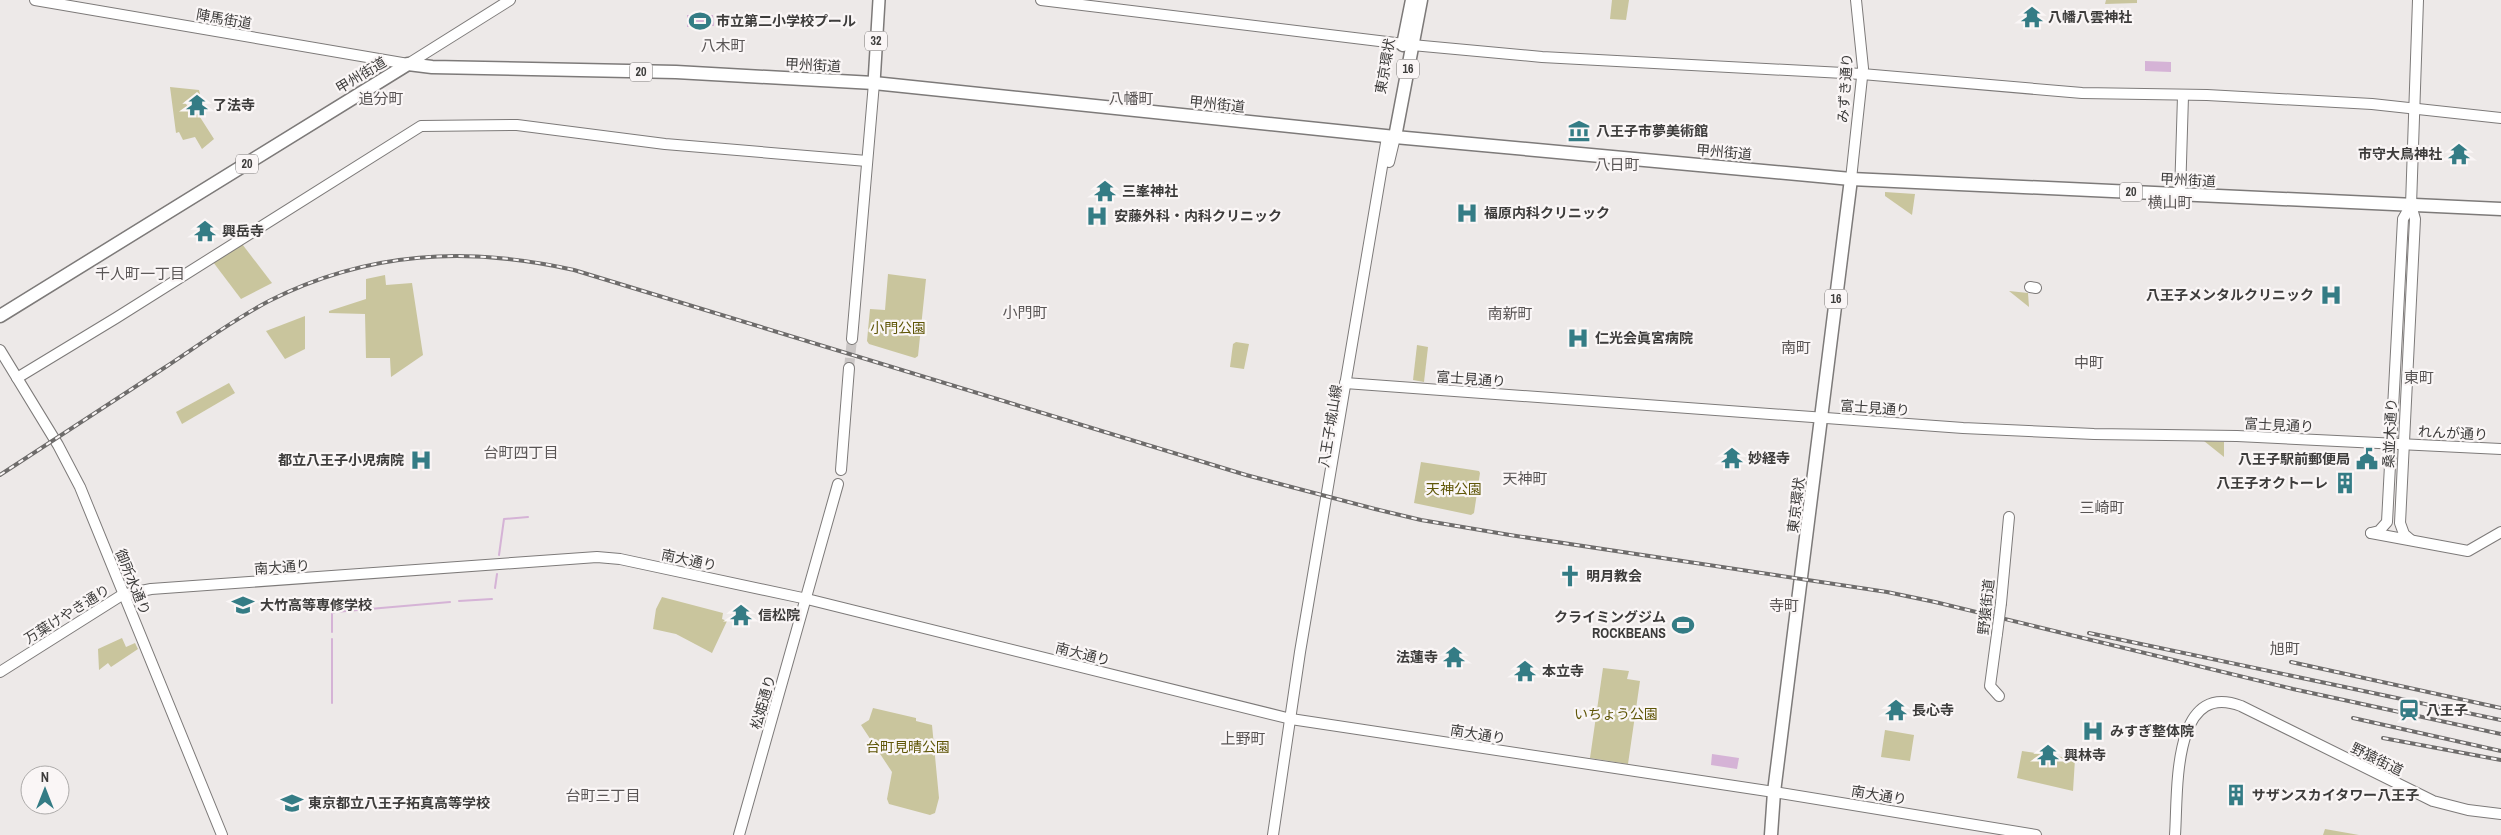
<svg xmlns="http://www.w3.org/2000/svg" width="2501" height="835" font-family="'Archivo Narrow','Noto Sans JP',sans-serif">
<style>
.green{fill:#c9c59d}
.water{fill:#d5b3d6}
.lines{fill:none;stroke-linecap:round;stroke-linejoin:round}
.stream{stroke:#d5b3d6;stroke-width:2}
.secondary-tunnel{stroke:#cac6c5;stroke-width:10;stroke-dasharray:10 5;stroke-linecap:butt}
.secondary-casing{stroke:#7d7a79;stroke-width:12}
.primary-casing{stroke:#7d7a79;stroke-width:14}
.highway-casing{stroke:#7d7a79;stroke-width:15}
.secondary{stroke:#fff;stroke-width:10}
.primary{stroke:#fff;stroke-width:11}
.highway{stroke:#fff;stroke-width:12}
.rail-casing{stroke:#6e6c6b;stroke-width:4}
.rail{stroke:#faf6f6;stroke-width:2;stroke-dasharray:5.5;stroke-linecap:butt}
.secondary-bridge-casing{stroke:#7d7a79;stroke-width:12;stroke-linecap:butt}
.secondary-bridge{stroke:#fff;stroke-width:10}
.labels{text-anchor:middle;dominant-baseline:central;stroke-width:4.5;stroke-linejoin:round;paint-order:stroke}
.shield{fill:#faf6f6;stroke:#767473;stroke-width:1}
.shield-label{font-size:12px;font-weight:bold;fill:#3d3c3b}
.poi-label{font-size:14px;font-weight:bold;fill:#3d3c3b;stroke:#faf6f6;text-anchor:start}
.street-label{font-size:14px;fill:#3d3c3b;stroke:#faf6f6}
.park-label{font-size:14px;fill:#5f5607;stroke:#faf6f6}
.neighbourhood-label{font-size:15px;fill:#595555;stroke:#faf6f6}
</style>
<rect width="100%" height="100%" fill="#ede9e8"/>
<g class="green">
<path d="M1612,0H1629L1626,20L1610,19Z"/>
<path d="M2106,0H2137V3L2105,4Z"/>
<path d="M170,87L199,90L200,94L185,102L193,116L198,114L214,139L202,149L195,137L183,140L179,132L176,133Z"/>
<path d="M1885,192L1915,194L1912,215L1885,196Z"/>
<path d="M239,240L272,283L241,299L210,258Z"/>
<path d="M888,274L926,279L918,356L915,358L869,344L867,341L870,309L885,310Z"/>
<path d="M385,275L386,285L412,283L423,355L391,377L390,358H366L365,314L329,313V311L366,299V279Z"/>
<path d="M2009,291L2028,293L2029,307Z"/>
<path d="M305,316V349L285,359L266,331Z"/>
<path d="M1236,342L1249,344L1244,369L1230,367L1233,344Z"/>
<path d="M1417,345L1428,347L1424,382L1413,380Z"/>
<path d="M229,383L235,393L182,424L176,412Z"/>
<path d="M2204,441L2224,442V457Z"/>
<path d="M1421,462L1479,471L1480,473L1474,513L1471,515L1414,503Z"/>
<path d="M662,597L723,613L722,619L727,621L712,653L676,634L653,629L656,609Z"/>
<path d="M122,638L126,647L135,643L138,649L111,667L108,663L99,670L98,649Z"/>
<path d="M1603,668L1629,671L1627,679L1640,681L1628,764L1590,758Z"/>
<path d="M873,708L916,718V721L932,725L939,798L935,813L930,815L889,804L887,799L892,772L861,725L869,720Z"/>
<path d="M1885,730L1914,735L1910,761L1881,757Z"/>
<path d="M2022,751L2075,759L2073,791L2017,778Z"/>
<path d="M2325,829L2359,835H2323Z"/>
</g>
<g class="water">
<path d="M687,15H713L714,26L687,27Z"/>
<path d="M2145,61L2171,62V72L2145,71Z"/>
<path d="M1712,754L1739,758L1737,769L1711,765Z"/>
</g>
<g class="lines">
<g class="stream">
<path d="M499,555L504,519L528,517"/>
<path d="M495,588L497,574"/>
<path d="M459,601L492,599"/>
<path d="M332,632V613L335,612L450,602"/>
<path d="M332,639V703"/>
</g>
<path class="secondary-tunnel" d="M849,368L852,339"/>
<g class="secondary-casing">
<g id="secondary">
<path d="M35,0L408,64L510,0"/>
<path d="M1041,0L1412,45L1542,57L1862,74L2082,93L2207,95L2372,104L2501,118"/>
<path d="M1389,162L1395,137"/>
<path d="M1851,179L1863,68L1856,0"/>
<path d="M2180,195L2183,96"/>
<path d="M2030,287L2036,288"/>
<path d="M852,339L874,83"/>
<path d="M0,350L58,445L80,487L222,835"/>
<path d="M17,378L116,318L421,126L517,125L665,144L867,161"/>
<path d="M1345,383L1963,428L2094,434L2237,436L2501,449"/>
<path d="M841,470L849,368"/>
<path d="M2371,533L2379,531L2387,522L2403,219L2411,205"/>
<path d="M2371,533L2468,551L2501,532"/>
<path d="M2411,540L2404,534L2400,523L2415,219L2411,205L2418,0"/>
<path d="M2001,603L2009,517"/>
<path d="M1997,634L1990,686L1999,696"/>
<path d="M0,672L122,595L151,589L597,557L620,559L807,599L1291,719L1774,792L2036,835"/>
<path d="M739,835L838,484"/>
<path d="M1273,835L1300,652L1387,137"/>
<path d="M2175,835C2178,794 2171,679 2241,706L2433,801L2468,810L2501,814"/>
</g>
</g>
<g class="primary-casing">
<path id="primary" d="M874,83L879,0"/>
</g>
<g class="highway-casing">
<g id="highway">
<path d="M1403,45L1412,0"/>
<path d="M1395,137L1421,0"/>
<path d="M0,316L408,64L432,67L676,72L874,83L1395,137L1851,179L2501,209"/>
<path d="M1771,835L1774,792L1851,179"/>
</g>
</g>
<use href="#secondary" class="secondary"/>
<use href="#primary" class="primary"/>
<use href="#highway" class="highway"/>
<g class="rail-casing">
<g id="rail">
<path d="M0,475C55,439 109,404 164,368C199,345 233,320 269,301C368,251 468,246 574,270L1246,475L1375,509L1421,520L1510,535L1887,592L1935,602L2293,689L2501,734"/>
<path d="M2089,633L2501,720"/>
<path d="M2291,662L2501,708"/>
<path d="M2353,718L2501,751"/>
<path d="M2383,738L2501,760"/>
</g>
</g>
<use href="#rail" class="rail"/>
<g class="secondary-bridge-casing">
<path id="secondary-bridge" d="M1997,634L2001,603"/>
</g>
<use href="#secondary-bridge" class="secondary-bridge"/>
</g>
<defs>
<g id="temple-bare" transform="scale(1.725)"><path d="M0-6L5-2H3V0L6.5 2.5H4V6H1.5V3h-3V6H-4V2.5H-6.5L-3 0V-2H-5Z" fill="#347c85" stroke="#faf6f6" stroke-width="2.5" paint-order="stroke"/></g>
<g id="stadium-bare" transform="scale(1.725)"><path d="M0-5a6.5 5 0 1 0 0 10a6.5 5 0 1 0 0-10ZM-3.5-1.8h7v3.6h-7Z" fill="#347c85" stroke="#faf6f6" stroke-width="2.5" paint-order="stroke"/></g>
<g id="museum-bare" transform="scale(1.725)"><path d="M0-6L6-3V-2H-6V-3ZM-5-1h2V3h-2ZM-1-1h2V3h-2ZM3-1h2V3H3ZM-6 4H6V6H-6Z" fill="#347c85" stroke="#faf6f6" stroke-width="2.5" paint-order="stroke"/></g>
<g id="hospital-bare" transform="scale(1.725)"><path d="M-5-5h3v3.5h4V-5h3V5h-3V1.5h-4V5h-3Z" fill="#347c85" stroke="#faf6f6" stroke-width="2.5" paint-order="stroke"/></g>
<g id="civic-bare" transform="scale(1.725)"><path d="M-.6-6.5H3V-4.5H.6V-3L4-1V1h2V6H-6V1h2V-1L-.6-3ZM-1.2 2.5V6h2.4V2.5Z" fill="#347c85" stroke="#faf6f6" stroke-width="2.5" paint-order="stroke"/></g>
<g id="building-bare" transform="scale(1.725)"><path d="M-4-6H4V6H1V3H-1V6H-4ZM-2.5-4.3h1.7v1.8h-1.7ZM.8-4.3h1.7v1.8H.8ZM-2.5-1h1.7V.8h-1.7ZM.8-1h1.7V.8H.8Z" fill="#347c85" stroke="#faf6f6" stroke-width="2.5" paint-order="stroke"/></g>
<g id="church-bare" transform="scale(1.725)"><path d="M-1.2-6h2.4v3.5h3.3v2.4h-3.3V6h-2.4V-.1h-3.3v-2.4h3.3Z" fill="#347c85" stroke="#faf6f6" stroke-width="2.5" paint-order="stroke"/></g>
<g id="university-bare" transform="scale(1.725)"><path d="M0-5L7-2L0 1L-7-2ZM-4 1L0 2.5L4 1V4Q0 6-4 4Z" fill="#347c85" stroke="#faf6f6" stroke-width="2.5" paint-order="stroke"/></g>
<g id="station-bare" transform="scale(1.725)"><path d="M-3-6H3Q5-6 5-4V2Q5 4 3 4L4.5 6H3L1.5 4h-3L-3 6H-4.5L-3 4Q-5 4-5 2V-4Q-5-6-3-6ZM-3.5-4v3h7v-3ZM-3.5 1v1.5H-2V1ZM2 1v1.5H3.5V1Z" fill="#347c85" stroke="#faf6f6" stroke-width="2.5" paint-order="stroke"/></g>
<g id="school-bare" transform="scale(1.725)"><path d="M0-5L7-2L0 1L-7-2ZM-4 1L0 2.5L4 1V4Q0 6-4 4Z" fill="#347c85" stroke="#faf6f6" stroke-width="2.5" paint-order="stroke"/></g>
</defs>
<g fill-rule="evenodd">
<use href="#temple-bare" x="2032" y="17"/>
<use href="#stadium-bare" x="700" y="21"/>
<use href="#temple-bare" x="197" y="105"/>
<use href="#museum-bare" x="1579" y="131"/>
<use href="#temple-bare" x="2459" y="154"/>
<use href="#temple-bare" x="1105" y="191"/>
<use href="#hospital-bare" x="1467" y="213"/>
<use href="#hospital-bare" x="1097" y="216"/>
<use href="#temple-bare" x="205" y="231"/>
<use href="#hospital-bare" x="2331" y="295"/>
<use href="#hospital-bare" x="1578" y="338"/>
<use href="#temple-bare" x="1732" y="458"/>
<use href="#civic-bare" x="2367" y="459"/>
<use href="#hospital-bare" x="421" y="460"/>
<use href="#building-bare" x="2345" y="483"/>
<use href="#church-bare" x="1570" y="576"/>
<use href="#university-bare" x="243" y="605"/>
<use href="#temple-bare" x="741" y="615"/>
<use href="#stadium-bare" x="1683" y="625"/>
<use href="#temple-bare" x="1454" y="657"/>
<use href="#temple-bare" x="1525" y="671"/>
<use href="#temple-bare" x="1896" y="710"/>
<use href="#station-bare" x="2409" y="710"/>
<use href="#hospital-bare" x="2093" y="731"/>
<use href="#temple-bare" x="2048" y="755"/>
<use href="#building-bare" x="2236" y="795"/>
<use href="#school-bare" x="292" y="803"/>
</g>
<g class="labels">
<g class="shield">
<rect x="865" y="31.5" width="22" height="19" rx="4"/>
<rect x="1397" y="59.5" width="22" height="19" rx="4"/>
<rect x="630" y="62.5" width="22" height="19" rx="4"/>
<rect x="236" y="154.5" width="22" height="19" rx="4"/>
<rect x="2120" y="182.5" width="22" height="19" rx="4"/>
<rect x="1825" y="289.5" width="22" height="19" rx="4"/>
</g>
<g class="shield-label">
<text x="876" y="41">32</text>
<text x="1408" y="69">16</text>
<text x="641" y="72">20</text>
<text x="247" y="164">20</text>
<text x="2131" y="192">20</text>
<text x="1836" y="299">16</text>
</g>
<g class="poi-label">
<text x="2048" y="17">八幡八雲神社</text>
<text x="716" y="21">市立第二小学校プール</text>
<text x="213" y="105">了法寺</text>
<text x="1596" y="131">八王子市夢美術館</text>
<text x="2442" y="154" text-anchor="end">市守大鳥神社</text>
<text x="1122" y="191">三峯神社</text>
<text x="1484" y="213">福原内科クリニック</text>
<text x="1114" y="216">安藤外科・内科クリニック</text>
<text x="222" y="231">興岳寺</text>
<text x="2314" y="295" text-anchor="end">八王子メンタルクリニック</text>
<text x="1595" y="338">仁光会眞宮病院</text>
<text x="1748" y="458">妙経寺</text>
<text x="2350" y="459" text-anchor="end">八王子駅前郵便局</text>
<text x="404" y="460" text-anchor="end">都立八王子小児病院</text>
<text x="2328" y="483" text-anchor="end">八王子オクトーレ</text>
<text x="1586" y="576">明月教会</text>
<text x="260" y="605">大竹高等専修学校</text>
<text x="758" y="615">信松院</text>
<text x="1666" y="617" text-anchor="end">クライミングジム<tspan x="1666" dy="16">ROCKBEANS</tspan></text>
<text x="1438" y="657" text-anchor="end">法蓮寺</text>
<text x="1542" y="671">本立寺</text>
<text x="1912" y="710">長心寺</text>
<text x="2426" y="710">八王子</text>
<text x="2110" y="731">みすぎ整体院</text>
<text x="2064" y="755">興林寺</text>
<text x="2252" y="795">サザンスカイタワー八王子</text>
<text x="308" y="803">東京都立八王子拓真高等学校</text>
</g>
<g class="street-label">
<text transform="translate(224 19) rotate(10)">陣馬街道</text>
<text transform="translate(813 65) rotate(3)">甲州街道</text>
<text transform="translate(1385 66) rotate(-80)">東京環状</text>
<text transform="translate(361 75) rotate(-31)">甲州街道</text>
<text transform="translate(1845 88) rotate(-86)">みずき通り</text>
<text transform="translate(1217 104) rotate(6)">甲州街道</text>
<text transform="translate(1724 152) rotate(5)">甲州街道</text>
<text transform="translate(2188 180) rotate(3)">甲州街道</text>
<text transform="translate(1471 379) rotate(4)">富士見通り</text>
<text transform="translate(1875 408) rotate(4)">富士見通り</text>
<text transform="translate(2279 425) rotate(3)">富士見通り</text>
<text transform="translate(1330 426) rotate(-81)">八王子城山線</text>
<text transform="translate(2390 433) rotate(-87)">桑並木通り</text>
<text transform="translate(2453 433) rotate(3)">れんが通り</text>
<text transform="translate(1796 505) rotate(-83)">東京環状</text>
<text transform="translate(689 560) rotate(12)">南大通り</text>
<text transform="translate(282 567) rotate(-4)">南大通り</text>
<text transform="translate(133 582) rotate(68)">御所水通り</text>
<text transform="translate(1986 607) rotate(-84)">野猿街道</text>
<text transform="translate(67 614) rotate(-32)">万葉けやき通り</text>
<text transform="translate(1083 654) rotate(14)">南大通り</text>
<text transform="translate(763 702) rotate(-74)">松姫通り</text>
<text transform="translate(1478 734) rotate(9)">南大通り</text>
<text transform="translate(2377 759) rotate(26)">野猿街道</text>
<text transform="translate(1879 795) rotate(9)">南大通り</text>
</g>
<g class="park-label">
<text x="898" y="328">小門公園</text>
<text x="1454" y="489">天神公園</text>
<text x="1616" y="714">いちょう公園</text>
<text x="908" y="747">台町見晴公園</text>
</g>
<g class="neighbourhood-label">
<text x="723" y="45">八木町</text>
<text x="381" y="98">追分町</text>
<text x="1131" y="98">八幡町</text>
<text x="1617" y="164">八日町</text>
<text x="2170" y="202">横山町</text>
<text x="140" y="273">千人町一丁目</text>
<text x="1025" y="312">小門町</text>
<text x="1510" y="313">南新町</text>
<text x="1796" y="347">南町</text>
<text x="2089" y="362">中町</text>
<text x="2419" y="377">東町</text>
<text x="521" y="452">台町四丁目</text>
<text x="1525" y="478">天神町</text>
<text x="2102" y="507">三崎町</text>
<text x="1784" y="605">寺町</text>
<text x="2285" y="648">旭町</text>
<text x="1243" y="738">上野町</text>
<text x="603" y="795">台町三丁目</text>
</g>
</g>
<g transform="translate(45 790)"><circle r="24" fill="#faf6f6" stroke="#aeacab"/>
<path d="M0-4L9 19L0 12L-9 19Z" fill="#347c85"/>
<text y="-8" font-size="14" font-weight="bold" text-anchor="middle" fill="#3d3c3b">N</text>
</g>
</svg>
